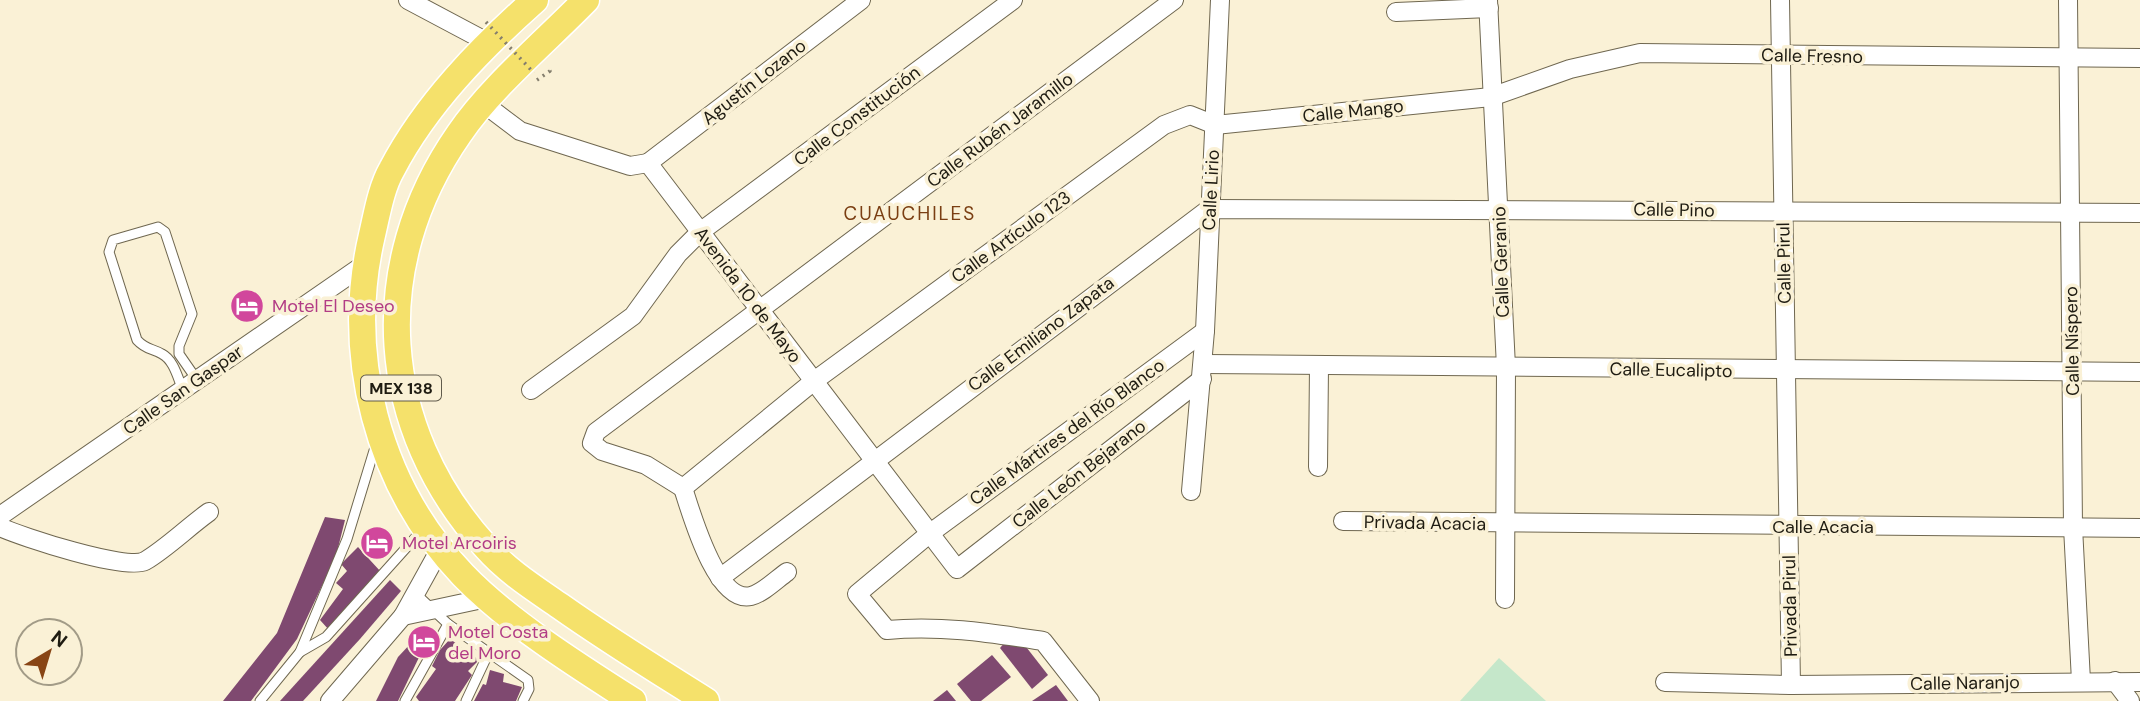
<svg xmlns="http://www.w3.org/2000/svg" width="2140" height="701" font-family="'DM Sans',sans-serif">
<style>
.green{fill:#c5e7ca}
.building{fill:#7f4970}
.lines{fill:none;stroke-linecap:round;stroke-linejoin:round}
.lane-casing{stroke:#6f6750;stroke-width:11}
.street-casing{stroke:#6f6750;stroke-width:20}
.primary-casing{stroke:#fff;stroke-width:29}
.path{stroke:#847e6d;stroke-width:3.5;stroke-dasharray:2 5;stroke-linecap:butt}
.lane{stroke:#fff;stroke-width:9}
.street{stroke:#fff;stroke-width:18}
.primary{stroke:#f5e16b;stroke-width:26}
.path-bridge{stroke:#847e6d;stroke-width:3.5;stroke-dasharray:2 5;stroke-linecap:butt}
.labels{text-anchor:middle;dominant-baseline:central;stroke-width:7;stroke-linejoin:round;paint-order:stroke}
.shield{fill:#faf1d6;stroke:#605b4c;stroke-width:2}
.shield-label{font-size:16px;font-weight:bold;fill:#1e1b11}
.street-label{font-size:18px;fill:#1e1b11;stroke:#faf1d6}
.hotel-label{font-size:18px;fill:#b23c85;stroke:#faf1d6;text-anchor:start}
.neighbourhood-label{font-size:19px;letter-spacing:2px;fill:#7a3e12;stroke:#faf1d6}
</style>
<rect width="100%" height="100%" fill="#faf1d6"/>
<path class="green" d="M1499,658L1546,701H1460Z"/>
<g class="building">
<path d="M325,517L345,520L336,556L297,639L251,701H223L277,633Z"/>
<path d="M358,547L381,572L329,630L320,620L343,589L336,583L347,571L341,564Z"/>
<path d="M390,580L401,591L360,639L303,701H280Z"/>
<path d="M450,639L479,660L468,671L472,675L455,701H419L416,697L436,669L432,666L440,650Z"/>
<path d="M413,641L424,647L398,701H376L398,657Z"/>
<path d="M1006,641L1023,643L1048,675L1032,689L1000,648Z"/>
<path d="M992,655L1011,677L981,701H971L957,684Z"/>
<path d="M490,670L504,674L503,682L522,687L516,701H474L483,684L486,685Z"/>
<path d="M1056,685L1068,701H1032Z"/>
<path d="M947,690L956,701H933Z"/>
</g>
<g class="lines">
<g class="lane-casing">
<g id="lane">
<path d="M183,390C178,379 174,360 162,354C152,348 146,350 137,340L109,252L113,240L158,227L165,232L192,314L179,346V354L197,380"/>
<path d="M415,593L448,624L528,680L529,689L523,701"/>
<path d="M300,652L326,637L424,528"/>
<path d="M260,701L300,652L347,539L376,444"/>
<path d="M405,701L448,624"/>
<path d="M466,701L489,652"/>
</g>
</g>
<g class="street-casing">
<g id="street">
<path d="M408,0L489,43"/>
<path d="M1488,0L1506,367L1505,599"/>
<path d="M1780,0L1791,685"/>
<path d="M2068,0L2073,527L2081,681"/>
<path d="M1396,12L1489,8"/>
<path d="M483,103L520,131L630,166L648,163"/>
<path d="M648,163L957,569L1202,379"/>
<path d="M648,163L861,0"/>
<path d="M1203,364L2140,372"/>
<path d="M531,390L633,316L678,254L700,232L1013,0"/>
<path d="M1318,467L1319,366"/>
<path d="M683,488L814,381L1164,125L1190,115L1215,125L1491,97L1570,69L1640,53L2140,58"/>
<path d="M683,488L646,465L602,451L592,443L596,432L1174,0"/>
<path d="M683,488C691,512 716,604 751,596C763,593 777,579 787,572"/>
<path d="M1191,491L1205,331L1220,0"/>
<path d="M0,516L365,264"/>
<path d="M1343,521L2140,528"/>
<path d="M0,527C22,537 126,571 145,561C167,548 188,527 209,512"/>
<path d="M720,578L1209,209L2140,213"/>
<path d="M403,616L487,598"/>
<path d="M2115,681L2130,701"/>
<path d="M1665,682L1791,685L2140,682"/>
<path d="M330,701L403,616L440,549"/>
<path d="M1090,701L1043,641C990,633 941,625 887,630L857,594L929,534L1205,331"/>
</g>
</g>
<g class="primary-casing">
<g id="primary">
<path d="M535,0C480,49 426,104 392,169C381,188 377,214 372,235C344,355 377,485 463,575C507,621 578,666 633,701"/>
<path d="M586,0C546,41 490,88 459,134C367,266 378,428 486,547C507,571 534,588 560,606C608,640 657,670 706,701"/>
</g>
</g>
<path class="path" d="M537,80L550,71L547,68"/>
<use href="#lane" class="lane"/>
<use href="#street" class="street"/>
<use href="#primary" class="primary"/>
<path class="path-bridge" d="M486,22L534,73"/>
</g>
<defs>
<g id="hotel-disc" transform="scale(1.75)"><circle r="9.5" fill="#d1479c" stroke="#faf1d6"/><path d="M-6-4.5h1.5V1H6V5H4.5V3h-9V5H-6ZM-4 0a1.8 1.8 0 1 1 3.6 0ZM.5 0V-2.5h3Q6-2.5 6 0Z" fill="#fff"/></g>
</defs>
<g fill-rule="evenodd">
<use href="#hotel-disc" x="247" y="306"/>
<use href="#hotel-disc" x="377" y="543"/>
<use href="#hotel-disc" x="424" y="642"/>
</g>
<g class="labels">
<rect class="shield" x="361" y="375.5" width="80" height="25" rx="5"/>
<g class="shield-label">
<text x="401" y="388">MEX 138</text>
</g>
<g class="street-label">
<text transform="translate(1812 56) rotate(1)">Calle Fresno</text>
<text transform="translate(754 82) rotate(-38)">Agustín Lozano</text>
<text transform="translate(1353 111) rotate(-6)">Calle Mango</text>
<text transform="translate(857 116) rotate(-37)">Calle Constitución</text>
<text transform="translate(1000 130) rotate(-37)">Calle Rubén Jaramillo</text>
<text transform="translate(1211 190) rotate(-87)">Calle Lirio</text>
<text transform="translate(1674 210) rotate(1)">Calle Pino</text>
<text transform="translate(1011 237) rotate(-36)">Calle Artículo 123</text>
<text transform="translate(1501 262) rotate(-92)">Calle Geranio</text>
<text transform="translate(1784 263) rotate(-91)">Calle Pirul</text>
<text transform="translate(748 295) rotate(53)">Avenida 10 de Mayo</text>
<text transform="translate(1041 334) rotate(-37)">Calle Emiliano Zapata</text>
<text transform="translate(2072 341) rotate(-91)">Calle Níspero</text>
<text transform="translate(1671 370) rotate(1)">Calle Eucalipto</text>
<text transform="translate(183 390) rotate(-35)">Calle San Gaspar</text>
<text transform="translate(1067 432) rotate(-36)">Calle Mártires del Río Blanco</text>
<text transform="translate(1079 474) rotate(-38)">Calle León Bejarano</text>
<text transform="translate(1425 523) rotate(1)">Privada Acacia</text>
<text x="1823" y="527">Calle Acacia</text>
<text transform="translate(1790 606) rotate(-91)">Privada Pirul</text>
<text transform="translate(1965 683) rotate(-1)">Calle Naranjo</text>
</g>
<g class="hotel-label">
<text x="272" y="306">Motel El Deseo</text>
<text x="402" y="543">Motel Arcoiris</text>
<text x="448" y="632">Motel Costa<tspan x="448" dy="21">del Moro</tspan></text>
</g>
<g class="neighbourhood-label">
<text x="910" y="213">CUAUCHILES</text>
</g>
</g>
<g transform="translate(49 652) rotate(38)"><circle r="33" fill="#faf1d6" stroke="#a29b87" stroke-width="2"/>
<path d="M0-5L12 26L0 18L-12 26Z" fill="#884515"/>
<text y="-10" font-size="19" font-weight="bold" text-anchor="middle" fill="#1e1b11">N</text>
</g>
</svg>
